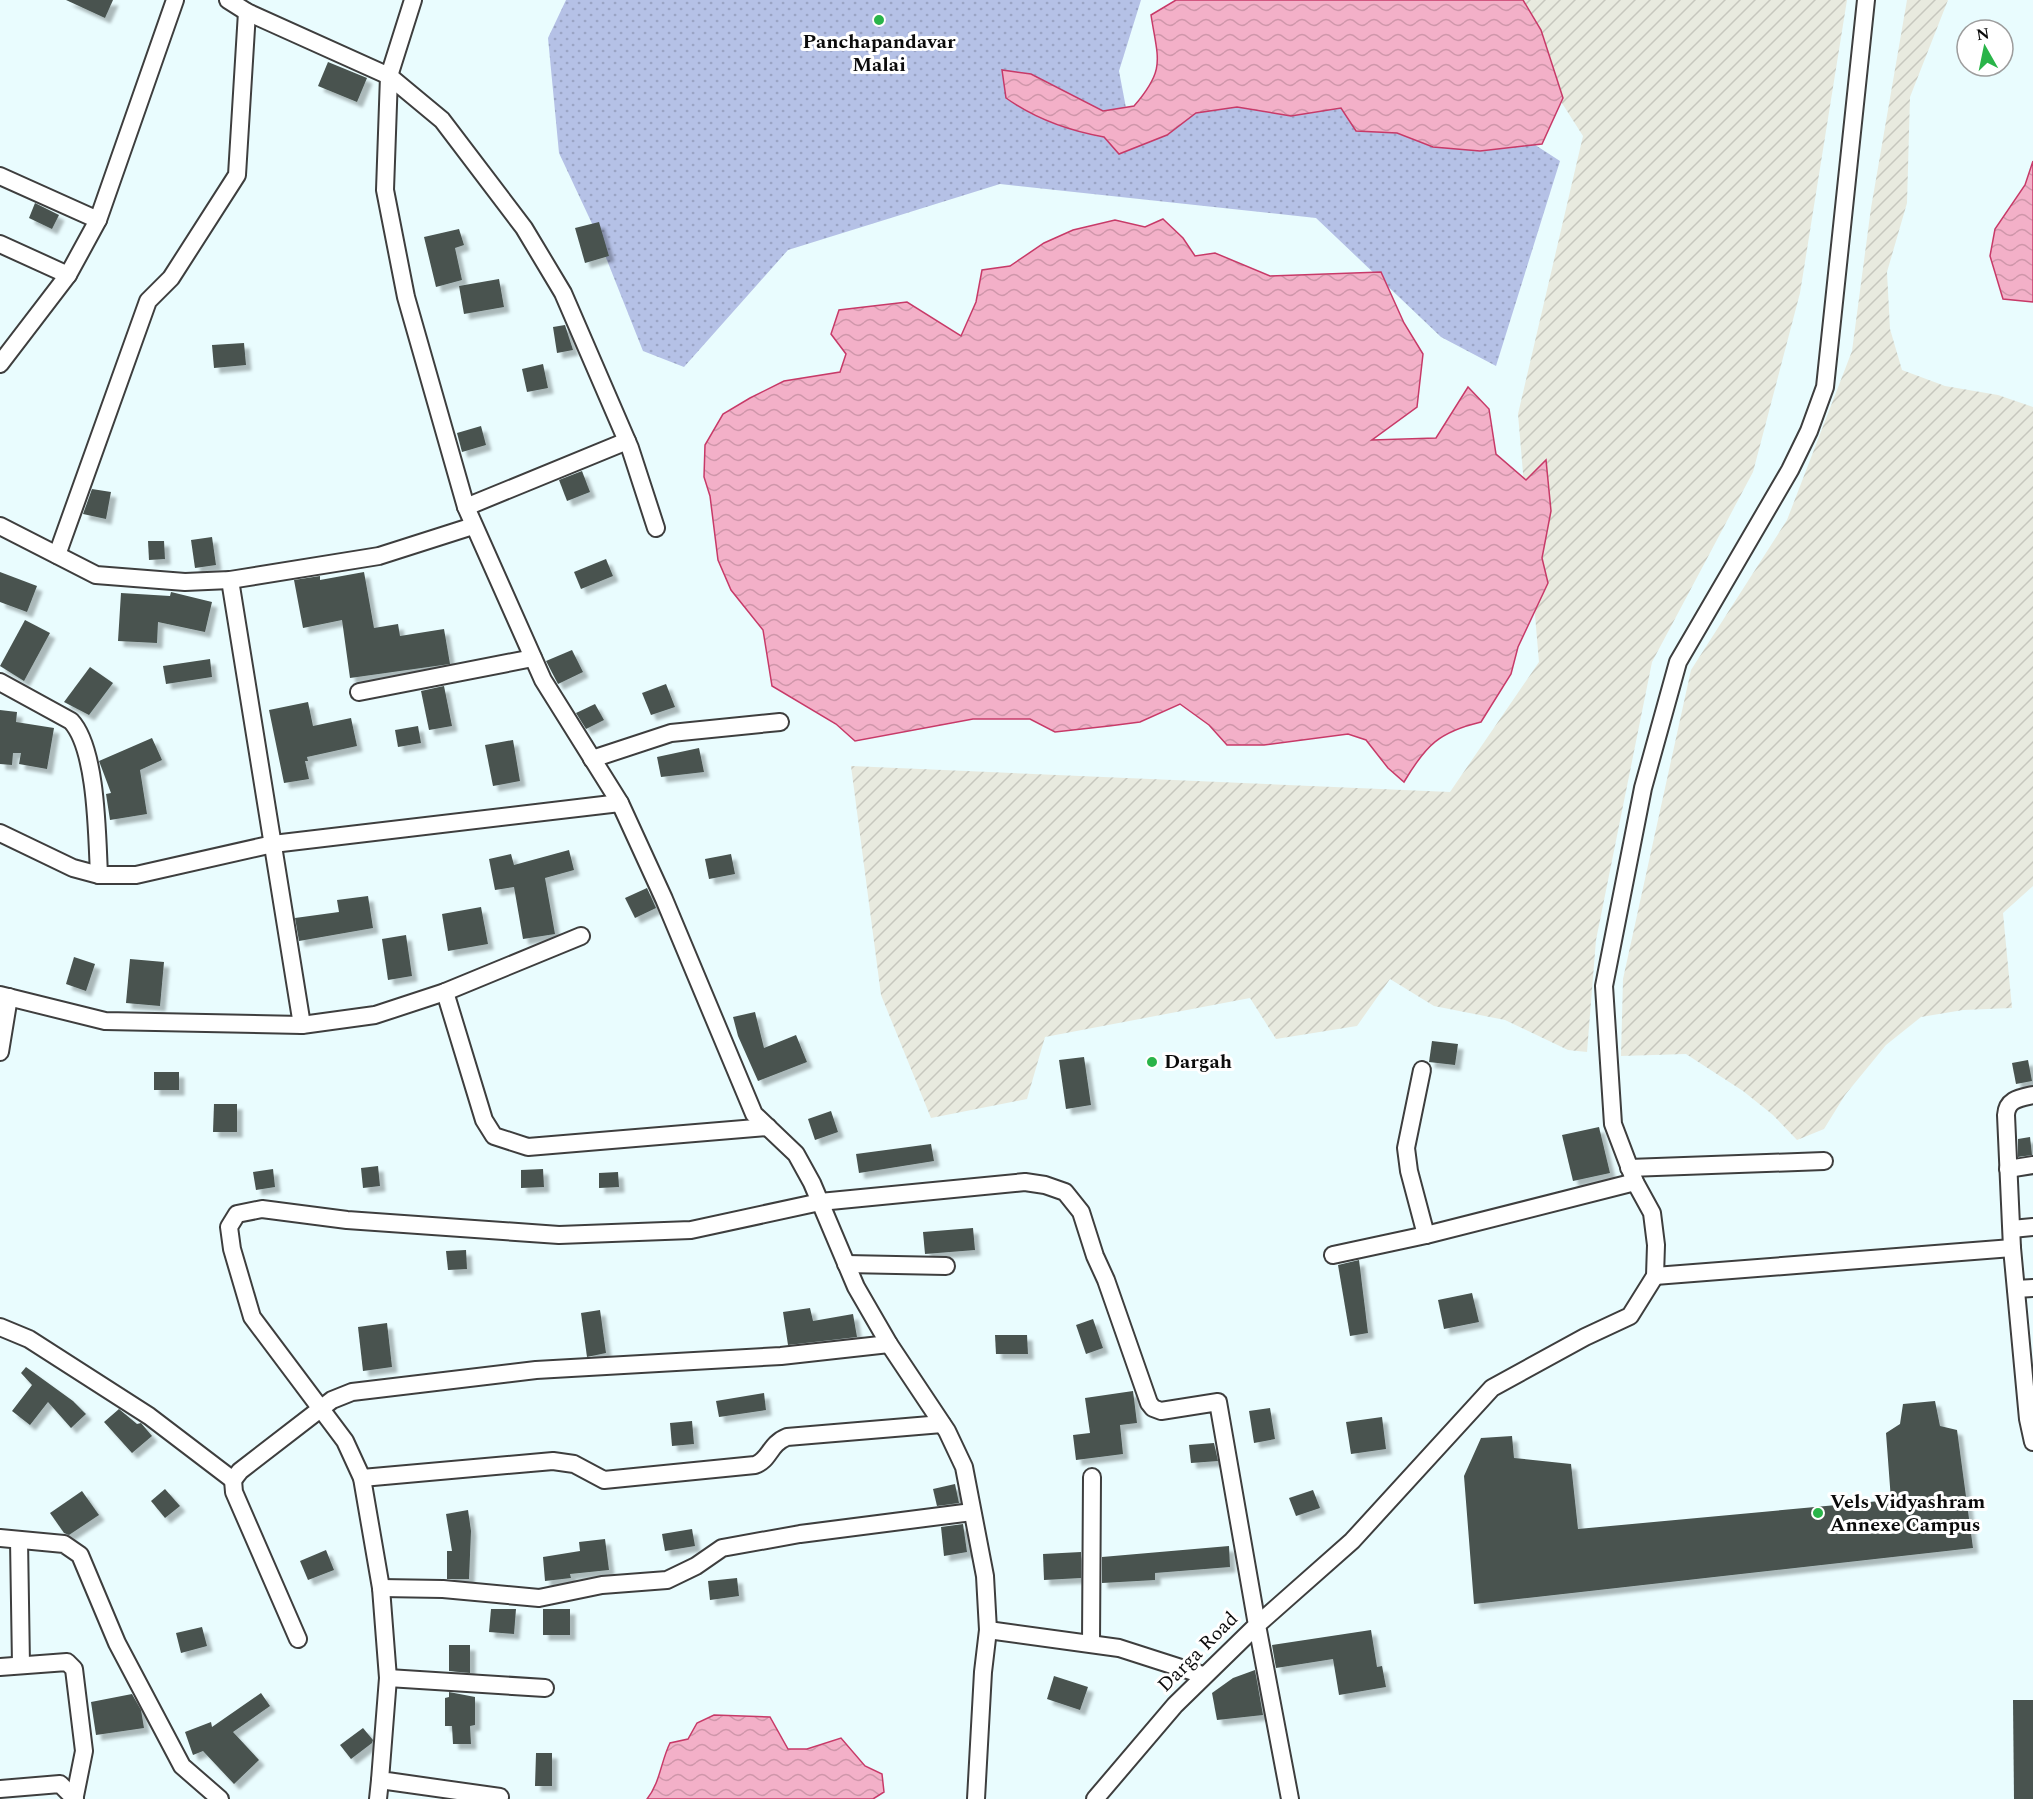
<svg xmlns="http://www.w3.org/2000/svg" width="2033" height="1799" font-family="Spectral,serif">
<style>
.industrial{fill:url(#industrial-furrows)}
.grass{fill:url(#grass-dots)}
.water{fill:url(#water-waves);stroke:#c73a68;stroke-width:1.5}
.building{fill:#48534f;filter:url(#shadow)}
.lines{fill:none;stroke-linecap:round;stroke-linejoin:round}
.street-casing{stroke:#3e3e3e;stroke-width:20}
.street{stroke:#fff;stroke-width:16}
.poi-dot{fill:#29b449;stroke:#fff;stroke-width:2}
.labels{text-anchor:middle;dominant-baseline:central;stroke-width:6;stroke-linejoin:round;paint-order:stroke}
.poi-label{font-size:20px;font-weight:bold;fill:#0b0b0b;stroke:#fff;text-anchor:start}
.street-label{font-size:20px;fill:#0b0b0b;stroke:#fff}
</style>
<defs>
<pattern id="industrial-furrows" width="10" height="10" patternUnits="userSpaceOnUse" patternTransform="scale(1.5)"><rect width="10" height="10" fill="#e8eadf"/><path d="M-1 1l2-2M0 10L10 0M9 11l2-2" fill="none" stroke="#c6c7be"/></pattern>
<pattern id="grass-dots" width="8" height="8" patternUnits="userSpaceOnUse" patternTransform="scale(1.5)"><rect width="8" height="8" fill="#b5c1e6"/><path d="M2 2h.1M6 6h.1" fill="none" stroke="#9aa4c4" stroke-width="1.8" stroke-linecap="round"/></pattern>
<pattern id="water-waves" width="16" height="10" patternUnits="userSpaceOnUse" patternTransform="scale(1.5)"><rect width="16" height="10" fill="#f3b0c8"/><path d="M0 5q4-4 8 0t8 0" fill="none" stroke="#cf96aa"/></pattern>
<filter id="shadow"><feDropShadow dx="5.5" dy="5.5" stdDeviation="1.5" flood-color="#0004"/></filter>
</defs>
<rect width="100%" height="100%" fill="#e9fcfe"/>
<g class="industrial">
<path d="M1496,0H1847L1800,293L1753,472L1652,662L1596,940L1587,1052L1568,1050L1505,1020L1434,1006L1390,979L1357,1026L1276,1039L1250,998L1045,1037L1027,1099L931,1118L881,995L851,766L1450,792L1539,662L1518,414L1583,136Z"/>
<path d="M1907,0H1948L1910,97L1907,203L1887,272L1890,329L1902,370L1945,386L1998,395L2033,407V886L2003,913L2012,1008L1963,1010L1921,1017L1886,1045L1845,1095L1824,1129L1797,1140L1773,1115L1743,1091L1686,1054L1621,1056L1623,979L1691,670L1787,520L1852,351L1871,208Z"/>
</g>
<path class="grass" d="M566,0H1141L1119,71L1130,129L1223,90L1512,130L1560,161L1496,366L1441,337L1316,218L1000,184L788,250L684,367L643,351L595,230L559,153L548,38Z"/>
<g class="water">
<path d="M1176,0H1523L1541,30L1563,98L1542,144L1480,151L1433,147L1397,133L1356,131L1341,108L1291,116L1237,107L1196,113L1167,135L1119,154L1104,137C1070,131 1034,118 1006,98L1002,70L1031,74L1103,111L1134,106C1166,69 1158,60 1151,15Z"/>
<path d="M2033,161V302L2003,299L1990,256L1995,229L2025,185Z"/>
<path d="M1163,219L1183,238L1195,256L1215,253L1270,276L1381,272L1404,323L1423,354L1417,407L1372,440L1436,438L1468,387L1489,409L1496,454L1526,480L1546,460L1551,511L1542,558L1548,583L1518,647L1511,674L1481,722C1439,732 1426,745 1404,782L1388,768L1366,740L1348,734L1264,745H1227L1209,725L1180,704L1140,722L1109,726L1055,732L1030,719H973L855,741L836,724L772,686L763,630L731,590L718,560L710,496L704,477L705,445L723,414L750,398L784,381L840,372L846,354L831,334L839,310L907,302L961,336L976,302L982,270L1010,266L1044,243L1073,230L1115,220L1145,227Z"/>
<path d="M714,1715L770,1717L788,1749H807L841,1738L865,1766L882,1774L884,1792L873,1799H647C660,1783 661,1761 670,1743L688,1739L697,1723Z"/>
</g>
<g class="building">
<path d="M66,0H113L105,18Z"/>
<path d="M328,62L367,78L357,102L318,86Z"/>
<path d="M35,203L59,215L52,229L29,218Z"/>
<path d="M599,222L609,256L585,263L575,228Z"/>
<path d="M459,229L464,245L455,248L462,280L436,287L424,237Z"/>
<path d="M499,279L504,307L464,314L459,286Z"/>
<path d="M565,325L573,350L557,353L553,327Z"/>
<path d="M244,343L246,365L214,368L212,345Z"/>
<path d="M543,364L548,388L527,392L522,369Z"/>
<path d="M481,426L486,445L462,452L457,433Z"/>
<path d="M582,471L590,492L567,501L559,480Z"/>
<path d="M92,489L111,492L106,519L83,514Z"/>
<path d="M212,537L216,565L195,568L191,540Z"/>
<path d="M148,541H164L165,559L149,560Z"/>
<path d="M606,559L613,576L581,589L574,572Z"/>
<path d="M0,572L37,586L27,612L0,602Z"/>
<path d="M364,572L374,628L398,624L400,636L444,629L450,664L350,678L342,620L303,628L294,580L320,576V580Z"/>
<path d="M171,592L212,602L205,632L158,622L157,643L118,641L121,593L170,596Z"/>
<path d="M25,620L50,633L24,681L0,666Z"/>
<path d="M572,650L583,672L558,684L546,661Z"/>
<path d="M210,659L212,677L166,684L163,666Z"/>
<path d="M90,667L113,683L89,715L64,702Z"/>
<path d="M666,684L675,707L651,715L642,693Z"/>
<path d="M444,686L452,726L429,730L421,691Z"/>
<path d="M308,702L313,726L351,718L357,746L307,757L308,761H305L309,779L284,783L269,710Z"/>
<path d="M595,704L604,720L586,729L576,713Z"/>
<path d="M0,710L17,712L16,722L54,728L47,769L19,764L21,753H13L12,765L0,764Z"/>
<path d="M418,726L421,743L398,747L395,730Z"/>
<path d="M152,738L162,760L140,770L147,814L110,820L106,794L111,793L99,761Z"/>
<path d="M513,740L520,781L493,786L485,745Z"/>
<path d="M699,748L704,772L661,777L657,757Z"/>
<path d="M569,850L574,870L545,878L555,934L523,939L514,887L495,890L489,859L511,854L514,865Z"/>
<path d="M731,854L735,874L709,879L705,859Z"/>
<path d="M647,888L656,908L635,918L625,898Z"/>
<path d="M368,896L373,928L299,941L295,918L339,912L337,900Z"/>
<path d="M481,907L488,944L448,951L442,914Z"/>
<path d="M406,935L412,976L388,980L382,939Z"/>
<path d="M74,957L95,964L86,991L66,984Z"/>
<path d="M130,959L164,962L160,1006L126,1003Z"/>
<path d="M755,1012L764,1048L796,1035L807,1062L758,1081L738,1036L733,1017Z"/>
<path d="M1432,1041L1458,1044L1455,1065L1429,1062Z"/>
<path d="M1084,1057L1091,1105L1066,1109L1059,1060Z"/>
<path d="M2028,1060L2032,1081L2016,1084L2012,1063Z"/>
<rect x="154" y="1072" width="25" height="18"/>
<path d="M214,1104H237V1132H213Z"/>
<path d="M831,1111L838,1132L815,1140L808,1119Z"/>
<path d="M1599,1127L1610,1173L1573,1181L1562,1135Z"/>
<path d="M2030,1137L2032,1155L2018,1157V1139Z"/>
<path d="M931,1144L934,1161L859,1173L856,1154Z"/>
<path d="M378,1166L380,1186L363,1188L361,1168Z"/>
<path d="M273,1169L275,1187L256,1190L253,1172Z"/>
<path d="M543,1169L544,1187L521,1188V1170Z"/>
<path d="M618,1172L619,1187L599,1188V1173Z"/>
<path d="M973,1228L975,1250L925,1254L923,1232Z"/>
<path d="M466,1250L467,1269L448,1270L446,1251Z"/>
<path d="M1359,1260L1368,1333L1350,1336L1338,1265Z"/>
<path d="M1472,1293L1479,1322L1444,1329L1438,1300Z"/>
<path d="M810,1308L813,1321L853,1314L857,1337L788,1345L783,1312Z"/>
<path d="M600,1310L606,1353L587,1357L581,1313Z"/>
<path d="M1093,1319L1103,1348L1086,1354L1076,1325Z"/>
<path d="M387,1323L392,1367L363,1371L358,1327Z"/>
<path d="M995,1335H1027L1028,1354H996Z"/>
<path d="M26,1367L73,1401L86,1414L71,1428L48,1402L30,1425L12,1411L32,1385L21,1373Z"/>
<path d="M1133,1391L1137,1423L1120,1425L1123,1454L1076,1460L1073,1435L1090,1433L1085,1398Z"/>
<path d="M764,1393L766,1410L719,1417L716,1401Z"/>
<path d="M1935,1401L1940,1426L1957,1430L1973,1548L1474,1604L1464,1476L1481,1438L1512,1436L1514,1458L1571,1464L1578,1529L1891,1500L1886,1433L1900,1424L1903,1404Z"/>
<path d="M1270,1408L1275,1439L1254,1443L1249,1411Z"/>
<path d="M119,1409L137,1424L141,1423L152,1436L132,1453L104,1422Z"/>
<path d="M1382,1417L1386,1449L1351,1454L1346,1422Z"/>
<path d="M692,1421L694,1444L672,1446L670,1423Z"/>
<path d="M1214,1443L1218,1461L1191,1463L1189,1445Z"/>
<path d="M955,1484L959,1503L937,1506L933,1489Z"/>
<path d="M165,1489L180,1506L165,1518L151,1501Z"/>
<path d="M1313,1490L1320,1508L1296,1516L1289,1498Z"/>
<path d="M82,1491L99,1515L69,1535L64,1533L50,1513Z"/>
<path d="M468,1510L471,1531L469,1579H447V1551H452L446,1514Z"/>
<path d="M963,1524L967,1552L944,1556L941,1527Z"/>
<path d="M692,1529L695,1546L665,1551L662,1534Z"/>
<path d="M605,1539L609,1570L570,1574L571,1578L545,1581L543,1557L580,1551L579,1542Z"/>
<path d="M1229,1546L1230,1567L1155,1573V1580L1102,1583V1557Z"/>
<path d="M326,1550L334,1570L308,1580L300,1561Z"/>
<path d="M1081,1552V1578L1044,1580L1043,1554Z"/>
<path d="M737,1578L739,1596L710,1600L708,1581Z"/>
<path d="M491,1609H516L514,1634L489,1632Z"/>
<rect x="543" y="1609" width="27" height="26"/>
<path d="M202,1627L207,1646L181,1653L176,1633Z"/>
<path d="M1371,1630L1377,1667L1382,1666L1386,1687L1339,1695L1333,1659L1276,1668L1272,1645Z"/>
<path d="M449,1645H470V1673L449,1671Z"/>
<path d="M1255,1670L1263,1715L1217,1720L1212,1693L1233,1678Z"/>
<path d="M1054,1676L1088,1687L1080,1710L1047,1699Z"/>
<path d="M449,1692L475,1697V1725L470,1726L471,1744H453L452,1726H445V1698L449,1697Z"/>
<path d="M261,1693L270,1706L233,1732L259,1760L234,1784L203,1751L193,1755L185,1732L211,1722L212,1727Z"/>
<path d="M132,1694L141,1710L144,1728L96,1735L91,1702Z"/>
<path d="M2013,1700H2033V1799H2014Z"/>
<path d="M363,1728L373,1740L372,1743L351,1759L340,1745Z"/>
<path d="M536,1753H552V1786H535Z"/>
</g>
<g class="lines">
<g class="street-casing">
<g id="street">
<path d="M228,0L247,12L389,76L442,120L524,228L563,293L630,448L656,528"/>
<path d="M413,0L389,76L385,190L406,297L466,507L543,680L620,803L664,899L754,1114L796,1154L812,1183L856,1287L889,1344L947,1431L964,1467L985,1576L988,1630L983,1672L976,1799"/>
<path d="M0,176L98,220"/>
<path d="M0,244L68,275"/>
<path d="M0,364L68,275L98,220L175,0"/>
<path d="M466,507L627,441"/>
<path d="M0,526L96,575L185,582L230,580L379,556L473,526"/>
<path d="M57,555L148,301L171,278L237,175L247,12"/>
<path d="M230,580L302,1025"/>
<path d="M0,682L71,721C97,749 97,836 99,875"/>
<path d="M359,692L533,658"/>
<path d="M592,759L671,733L780,722"/>
<path d="M0,833L73,868L99,875H136L273,844L620,803"/>
<path d="M445,992L484,1120L494,1136L528,1147L768,1127"/>
<path d="M0,995L105,1021L302,1025L375,1015L445,992L581,936"/>
<path d="M0,1052L9,997"/>
<path d="M1422,1070L1406,1148L1409,1171L1426,1235"/>
<path d="M2033,1095C2020,1098 2007,1099 2006,1115L2012,1248L2028,1419L2033,1442"/>
<path d="M1629,1168L1824,1161"/>
<path d="M2008,1169L2033,1165"/>
<path d="M2012,1229L2033,1227"/>
<path d="M1333,1255L1426,1235L1635,1182"/>
<path d="M846,1264L946,1266"/>
<path d="M1655,1276L2012,1248"/>
<path d="M2016,1289L2033,1288"/>
<path d="M0,1327L29,1339L149,1416L233,1480L240,1471L332,1400L352,1392L536,1370L781,1356L889,1344"/>
<path d="M362,1478L553,1461L574,1464L604,1480L755,1465C770,1460 769,1444 787,1437L942,1424"/>
<path d="M233,1480L234,1492L298,1639"/>
<path d="M0,1538L64,1544L80,1555L117,1643L182,1766L220,1799"/>
<path d="M19,1540L21,1665"/>
<path d="M381,1588L443,1589L539,1598L602,1585L667,1580L696,1566L722,1548L800,1534L972,1512"/>
<path d="M988,1630L1119,1648L1203,1675"/>
<path d="M1091,1643L1092,1477"/>
<path d="M0,1667L67,1662L74,1669L84,1751L75,1796"/>
<path d="M388,1678L545,1688"/>
<path d="M0,1789L60,1784L75,1799"/>
<path d="M500,1797L380,1780L388,1678L381,1588L362,1478L345,1441L252,1317L232,1249L229,1227L237,1214L262,1209L347,1220L559,1235L691,1230L820,1202L1025,1182L1045,1185L1065,1192L1081,1212L1095,1256L1106,1280L1149,1403L1153,1408L1161,1411L1218,1402L1257,1625L1175,1705L1095,1799"/>
<path d="M378,1799L380,1780"/>
<path d="M1290,1799L1257,1625L1352,1541L1492,1388L1585,1337L1630,1316L1655,1276L1656,1245L1652,1213L1635,1182L1613,1124L1604,986L1643,788L1678,662L1790,470L1809,431L1825,387L1866,0"/>
</g>
</g>
<use href="#street" class="street"/>
</g>
<g class="poi-dot">
<circle cx="879" cy="20" r="6"/>
<circle cx="1152" cy="1062" r="6"/>
<circle cx="1818" cy="1513" r="6"/>
</g>
<g class="labels">
<g class="poi-label">
<text x="879" y="42" text-anchor="middle">Panchapandavar<tspan x="879" dy="23">Malai</tspan></text>
<text x="1164" y="1062">Dargah</text>
<text x="1830" y="1502">Vels Vidyashram<tspan x="1830" dy="23">Annexe Campus</tspan></text>
</g>
<g class="street-label">
<text transform="translate(1198 1652) rotate(-45)">Darga Road</text>
</g>
</g>
<g transform="translate(1985 48) rotate(351)"><circle r="28" fill="#ffffff" stroke="#9d9d9d" stroke-width="1.5"/>
<path d="M0-4.5L10 22L0 15L-10 22Z" fill="#29b449"/>
<text y="-9" font-size="16" font-weight="bold" text-anchor="middle" fill="#0b0b0b">N</text>
</g>
</svg>
